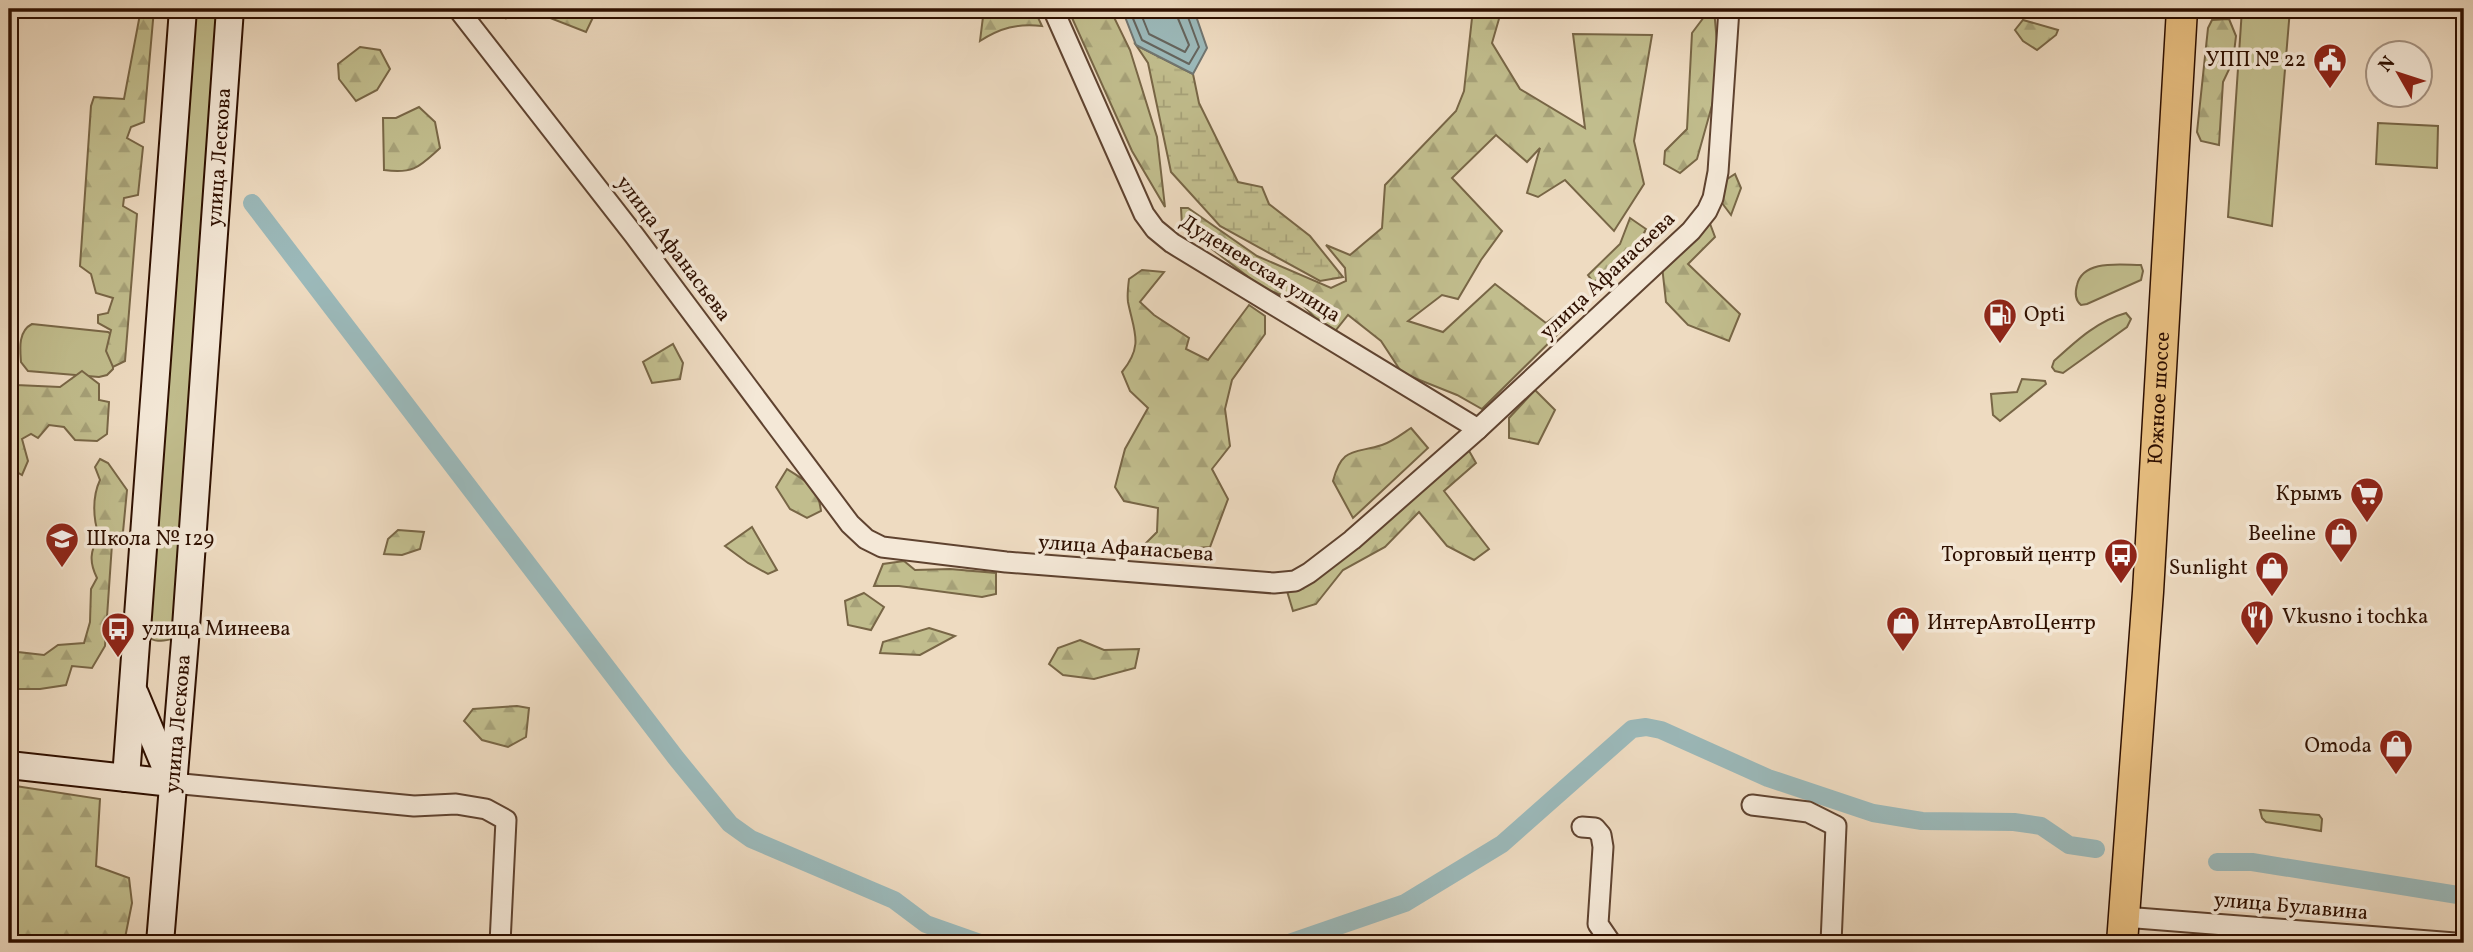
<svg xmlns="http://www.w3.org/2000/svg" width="2473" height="952" font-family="Vollkorn,serif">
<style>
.green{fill:#c1bd8d;stroke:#786646;stroke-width:2}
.forest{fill:url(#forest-firs);stroke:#786646;stroke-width:2}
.wetland{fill:url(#wetland-marsh);stroke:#786646;stroke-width:2}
.water{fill:#9bb9ba;stroke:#707570;stroke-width:2}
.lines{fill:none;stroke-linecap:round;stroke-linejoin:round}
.shore{stroke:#65645d;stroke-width:2}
.canal{stroke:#9bb9ba;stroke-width:18}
.street-casing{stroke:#5f4330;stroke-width:23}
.secondary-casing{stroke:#2f1000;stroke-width:30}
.primary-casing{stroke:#2f1000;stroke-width:33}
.street{stroke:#f4e8d7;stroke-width:19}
.secondary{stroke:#f4e8d7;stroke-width:26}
.primary{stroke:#e7be80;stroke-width:30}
.labels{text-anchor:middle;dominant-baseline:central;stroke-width:7;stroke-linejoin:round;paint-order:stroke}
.poi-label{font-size:21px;fill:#2f1000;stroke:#f4e8d7;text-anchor:end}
.street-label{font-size:21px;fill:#2f1000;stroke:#f4e8d7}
</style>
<defs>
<pattern id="forest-firs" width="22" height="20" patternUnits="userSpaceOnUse" patternTransform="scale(1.75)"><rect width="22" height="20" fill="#c1bd8d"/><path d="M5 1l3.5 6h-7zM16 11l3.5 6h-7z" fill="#a6a178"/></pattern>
<pattern id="wetland-marsh" width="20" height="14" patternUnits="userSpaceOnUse" patternTransform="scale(1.75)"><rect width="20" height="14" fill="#c1bd8d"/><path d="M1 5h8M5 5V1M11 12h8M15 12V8" fill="none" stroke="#a6a178"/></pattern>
</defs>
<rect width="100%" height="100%" fill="#eedbc1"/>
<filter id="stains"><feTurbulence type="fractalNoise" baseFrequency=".00286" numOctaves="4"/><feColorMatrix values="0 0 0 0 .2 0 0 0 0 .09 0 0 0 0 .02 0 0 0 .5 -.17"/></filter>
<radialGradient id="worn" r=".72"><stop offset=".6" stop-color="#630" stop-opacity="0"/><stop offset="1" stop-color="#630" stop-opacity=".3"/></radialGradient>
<g class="green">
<path d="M189,9H219L172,639C162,641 155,643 147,636Z"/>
<path d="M2242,9H2290L2272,226L2228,217Z"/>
<path d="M2378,123L2438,126L2437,168L2376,164Z"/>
<path d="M2141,265L2143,271L2141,280L2087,304L2081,305C2075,300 2075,292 2077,285C2083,259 2121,265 2141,265Z"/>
<path d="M2126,313L2131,319L2127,327L2063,373L2055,371L2052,367L2054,361C2076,341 2097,321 2126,313Z"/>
<path d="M32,324L108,332L112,335L113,369L107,375L99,377L28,371L21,362C20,349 18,331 32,324Z"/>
<path d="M2022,379L2045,381L2046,384L2000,421L1993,415L1991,394L2017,392Z"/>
<path d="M2260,810L2319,815L2322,819L2321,831L2266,822L2262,818Z"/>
</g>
<g class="forest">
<path d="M141,9H154L144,122L131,127L127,138L143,147L138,195L124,198L123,206L137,214L125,361L113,367L106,351L111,330L98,323V315L108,313L113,298L96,293L91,274L80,266L91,106L94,97L124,99Z"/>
<path d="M512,9H597L586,32L535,12L507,18Z"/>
<path d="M984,9H1034L1042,26C1018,23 1000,28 980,41Z"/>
<path d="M1068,9H1110L1130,50L1157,137L1165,207L1132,151Z"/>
<path d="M1473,9H1492L1501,12L1492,43L1520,89L1585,128L1573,34L1652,35L1634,141L1644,184L1614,231L1565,180L1538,197L1527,193L1540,148L1527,162L1496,135L1452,178L1502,231L1481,260L1458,299L1442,295L1408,321L1443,332L1495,284L1546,323L1578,299L1565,327L1482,409L1457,395L1402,373L1381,341L1348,315L1332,335L1298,300L1264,289L1182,226L1181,208H1188L1257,256L1331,288L1346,281L1345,268L1326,245L1350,255L1382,228L1385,185L1456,111L1464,91Z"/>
<path d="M1710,9H1714L1720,77L1697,159L1680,173L1664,164L1665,151L1687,129L1692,33Z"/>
<path d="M2229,19L2236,36L2233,61L2223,82L2219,145L2201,141L2197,132L2208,28L2212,20Z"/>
<path d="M2023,20L2058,30L2056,35L2037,50L2023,41L2015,30Z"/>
<path d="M360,47L380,50L390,69L377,90L356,101L339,79L338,64Z"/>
<path d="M419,107L435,122L440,148C419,167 414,174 384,170L383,118H396Z"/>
<path d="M1735,174L1741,188L1731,215L1722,203L1721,183Z"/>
<path d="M1630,218L1646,229L1629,265L1593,282L1588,275L1620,244Z"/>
<path d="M1709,221L1715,237L1688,264L1740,314L1729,341L1688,325L1666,302L1662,266Z"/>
<path d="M1142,270L1164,272L1140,302L1154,315L1189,338L1186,349L1208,360L1249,305L1265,316V334L1232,380L1225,409L1230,446L1212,469L1228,499L1210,547L1179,549L1137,556L1142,547L1157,532L1158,508L1124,501L1115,487L1125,449L1148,408L1130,391L1122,372C1144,345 1134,332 1128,302C1127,295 1128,287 1129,279Z"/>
<path d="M673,344L683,363L680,379L652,383L643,362Z"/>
<path d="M82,371L99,384V400L109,402L107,434L97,441L75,440L64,427L49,425L38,438L31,434L22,439L28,461L22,475L10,468L9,381L16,385L60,387Z"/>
<path d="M1535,390L1555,410L1538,444L1509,438V418Z"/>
<path d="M1411,428L1428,448L1353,518L1333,481C1342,446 1354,454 1382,445C1392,442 1402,434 1411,428Z"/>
<path d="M1468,449L1476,463L1444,491L1489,549L1474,560L1447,546L1419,512L1385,547L1343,570L1316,604L1293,611L1287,591Z"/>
<path d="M100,459L108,463L127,490L123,532L112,544L105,646L92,668L72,666L66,685L40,689H9V635L18,652L44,655L58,645L84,643L90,622L91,589L97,578C89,562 90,551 99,536C93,519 92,497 100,480L95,467Z"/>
<path d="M787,469C805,480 819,488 821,511L807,518L790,509L776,487Z"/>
<path d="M752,527L777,570L768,574L748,563L725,546Z"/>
<path d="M398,530L424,532L420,549L402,555L384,554L388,539Z"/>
<path d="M904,561L915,570L950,569L996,573V594L982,597L899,586H874L883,564Z"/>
<path d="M864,593L884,607L871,630L848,625L845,601Z"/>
<path d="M929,628L955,636L920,655L880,653L883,642Z"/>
<path d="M1080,640L1104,650L1139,649L1135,668L1094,679L1063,675L1049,664L1058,648Z"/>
<path d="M517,706L529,708L526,737L508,747L482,740L464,721L473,709Z"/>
<path d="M9,785L100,799L96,866L129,878L132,903L124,943H9Z"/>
</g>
<path class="wetland" d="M1136,45L1193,74L1199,103L1238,182L1262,187L1269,204L1310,236L1343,277L1320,281L1220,226L1171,172L1148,63Z"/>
<path class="water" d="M1122,9H1190L1197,19L1207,48L1193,74L1136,45Z"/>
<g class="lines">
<g class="shore">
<path d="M1129,9L1142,40L1189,64L1199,47L1185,9"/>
<path d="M1139,9L1149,34L1185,52L1189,45L1177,16L1176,9"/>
</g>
<g class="canal">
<path d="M252,203L676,758L730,824L751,839L894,900L926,924L980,943"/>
<path d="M2217,862H2252L2464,896"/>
<path d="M1289,943L1405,903L1502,844L1632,729L1646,727L1661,730L1768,778L1873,813L1922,821L2014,822L2041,826L2069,845L2096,849"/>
</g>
<g class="street-casing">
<g id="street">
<path d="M458,9L634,235L850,524L866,539L882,547L1006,562L1274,583L1295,581L1309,573L1352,540L1478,429L1691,231L1707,211L1713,198L1718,172L1729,9"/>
<path d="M1053,9L1144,214L1155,229L1172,243L1478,429"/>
<path d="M172,783L414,806L456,804L486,809L506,820L500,943"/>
<path d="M1752,805L1808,812L1836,826L1831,943"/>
<path d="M1582,827L1595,828L1601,835L1603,847L1598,924L1611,943"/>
<path d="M2124,917L2455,943"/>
</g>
</g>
<g class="secondary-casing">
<g id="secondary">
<path d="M135,694L170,778"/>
<path d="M9,765L172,783"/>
<path d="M126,778L183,9"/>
<path id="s1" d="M160,943L185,641L230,9"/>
</g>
</g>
<g class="primary-casing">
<g id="primary">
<path id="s2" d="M2122,943L2148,592L2182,9"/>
</g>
</g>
<use href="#street" class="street"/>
<use href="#secondary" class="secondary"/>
<use href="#primary" class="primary"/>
</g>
<defs>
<g id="civic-pin" transform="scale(1.75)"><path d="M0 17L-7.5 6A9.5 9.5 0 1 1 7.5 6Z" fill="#8f2418" stroke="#f4e8d7"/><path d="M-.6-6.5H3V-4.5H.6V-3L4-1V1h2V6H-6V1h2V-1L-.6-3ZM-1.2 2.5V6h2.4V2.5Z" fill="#fff"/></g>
<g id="fuel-pin" transform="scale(1.75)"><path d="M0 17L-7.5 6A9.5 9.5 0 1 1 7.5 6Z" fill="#8f2418" stroke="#f4e8d7"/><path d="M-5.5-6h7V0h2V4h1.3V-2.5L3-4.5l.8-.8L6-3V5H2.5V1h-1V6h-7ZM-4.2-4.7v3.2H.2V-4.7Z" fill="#fff"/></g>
<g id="supermarket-pin" transform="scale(1.75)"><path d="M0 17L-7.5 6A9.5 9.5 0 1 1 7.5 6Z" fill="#8f2418" stroke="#f4e8d7"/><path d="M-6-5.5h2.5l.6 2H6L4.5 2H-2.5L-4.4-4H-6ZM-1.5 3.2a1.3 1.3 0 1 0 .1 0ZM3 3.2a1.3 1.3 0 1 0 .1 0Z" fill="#fff"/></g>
<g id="shop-pin" transform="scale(1.75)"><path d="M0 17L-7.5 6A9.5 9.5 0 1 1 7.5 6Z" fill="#8f2418" stroke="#f4e8d7"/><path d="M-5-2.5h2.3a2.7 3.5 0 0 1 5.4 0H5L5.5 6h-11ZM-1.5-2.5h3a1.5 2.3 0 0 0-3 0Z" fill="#fff"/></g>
<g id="school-pin" transform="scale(1.75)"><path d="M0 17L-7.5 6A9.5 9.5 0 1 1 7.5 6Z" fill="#8f2418" stroke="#f4e8d7"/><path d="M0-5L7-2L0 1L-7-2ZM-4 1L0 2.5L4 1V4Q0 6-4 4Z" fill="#fff"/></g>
<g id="bus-pin" transform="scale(1.75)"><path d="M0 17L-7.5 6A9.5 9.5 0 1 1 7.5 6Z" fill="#8f2418" stroke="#f4e8d7"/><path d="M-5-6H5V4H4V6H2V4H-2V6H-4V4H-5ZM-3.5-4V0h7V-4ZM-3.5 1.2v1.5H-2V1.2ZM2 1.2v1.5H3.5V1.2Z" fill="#fff"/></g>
<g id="restaurant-pin" transform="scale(1.75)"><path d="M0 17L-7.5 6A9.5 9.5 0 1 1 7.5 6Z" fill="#8f2418" stroke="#f4e8d7"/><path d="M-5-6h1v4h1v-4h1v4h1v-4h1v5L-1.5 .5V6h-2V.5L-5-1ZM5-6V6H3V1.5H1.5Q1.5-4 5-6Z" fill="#fff"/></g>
</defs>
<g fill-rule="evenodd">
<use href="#civic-pin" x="2330" y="60"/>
<use href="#fuel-pin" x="2000" y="315"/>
<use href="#supermarket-pin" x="2367" y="494"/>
<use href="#shop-pin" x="2341" y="534"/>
<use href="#school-pin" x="62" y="539"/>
<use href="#bus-pin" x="2121" y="555"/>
<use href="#shop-pin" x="2272" y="568"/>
<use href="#restaurant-pin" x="2257" y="617"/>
<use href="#shop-pin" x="1903" y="623"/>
<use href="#bus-pin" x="118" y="629"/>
<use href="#shop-pin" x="2396" y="746"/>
</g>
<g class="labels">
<g class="poi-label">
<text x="2306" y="60">УПП № 22</text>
<text x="2024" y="315" text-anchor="start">Opti</text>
<text x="2342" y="494">Крымъ</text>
<text x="2316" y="534">Beeline</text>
<text x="86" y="539" text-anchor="start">Школа № 129</text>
<text x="2096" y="555">Торговый центр</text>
<text x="2248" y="568">Sunlight</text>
<text x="2282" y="617" text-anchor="start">Vkusno i tochka</text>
<text x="1927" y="623" text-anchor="start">ИнтерАвтоЦентр</text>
<text x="142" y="629" text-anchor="start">улица Минеева</text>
<text x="2372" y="746">Omoda</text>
</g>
<g class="street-label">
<text stroke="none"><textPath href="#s1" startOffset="788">улица Лескова</textPath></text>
<text transform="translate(673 249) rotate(53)">улица Афанасьева</text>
<text transform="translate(1260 269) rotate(32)">Дуденевская улица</text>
<text transform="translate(1608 276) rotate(-43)">улица Афанасьева</text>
<text stroke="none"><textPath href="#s2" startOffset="546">Южное шоссе</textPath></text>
<text transform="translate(1126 549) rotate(4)">улица Афанасьева</text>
<text stroke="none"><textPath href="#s1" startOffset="220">улица Лескова</textPath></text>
<text transform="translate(2291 907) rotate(5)">улица Булавина</text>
</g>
</g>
<rect width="2473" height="952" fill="none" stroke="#eedbc1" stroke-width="35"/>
<rect x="10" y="10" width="2452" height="931" fill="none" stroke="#2f1000" stroke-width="3.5"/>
<rect x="18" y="18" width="2438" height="917" fill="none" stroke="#2f1000" stroke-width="2"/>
<g transform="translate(2399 74) rotate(309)"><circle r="33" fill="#f4e8d7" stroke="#a59281" stroke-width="2"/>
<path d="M0-5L12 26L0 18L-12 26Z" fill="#8f2418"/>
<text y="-10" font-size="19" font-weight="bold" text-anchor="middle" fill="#2f1000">N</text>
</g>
<rect width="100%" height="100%" filter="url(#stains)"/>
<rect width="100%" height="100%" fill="url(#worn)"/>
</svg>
